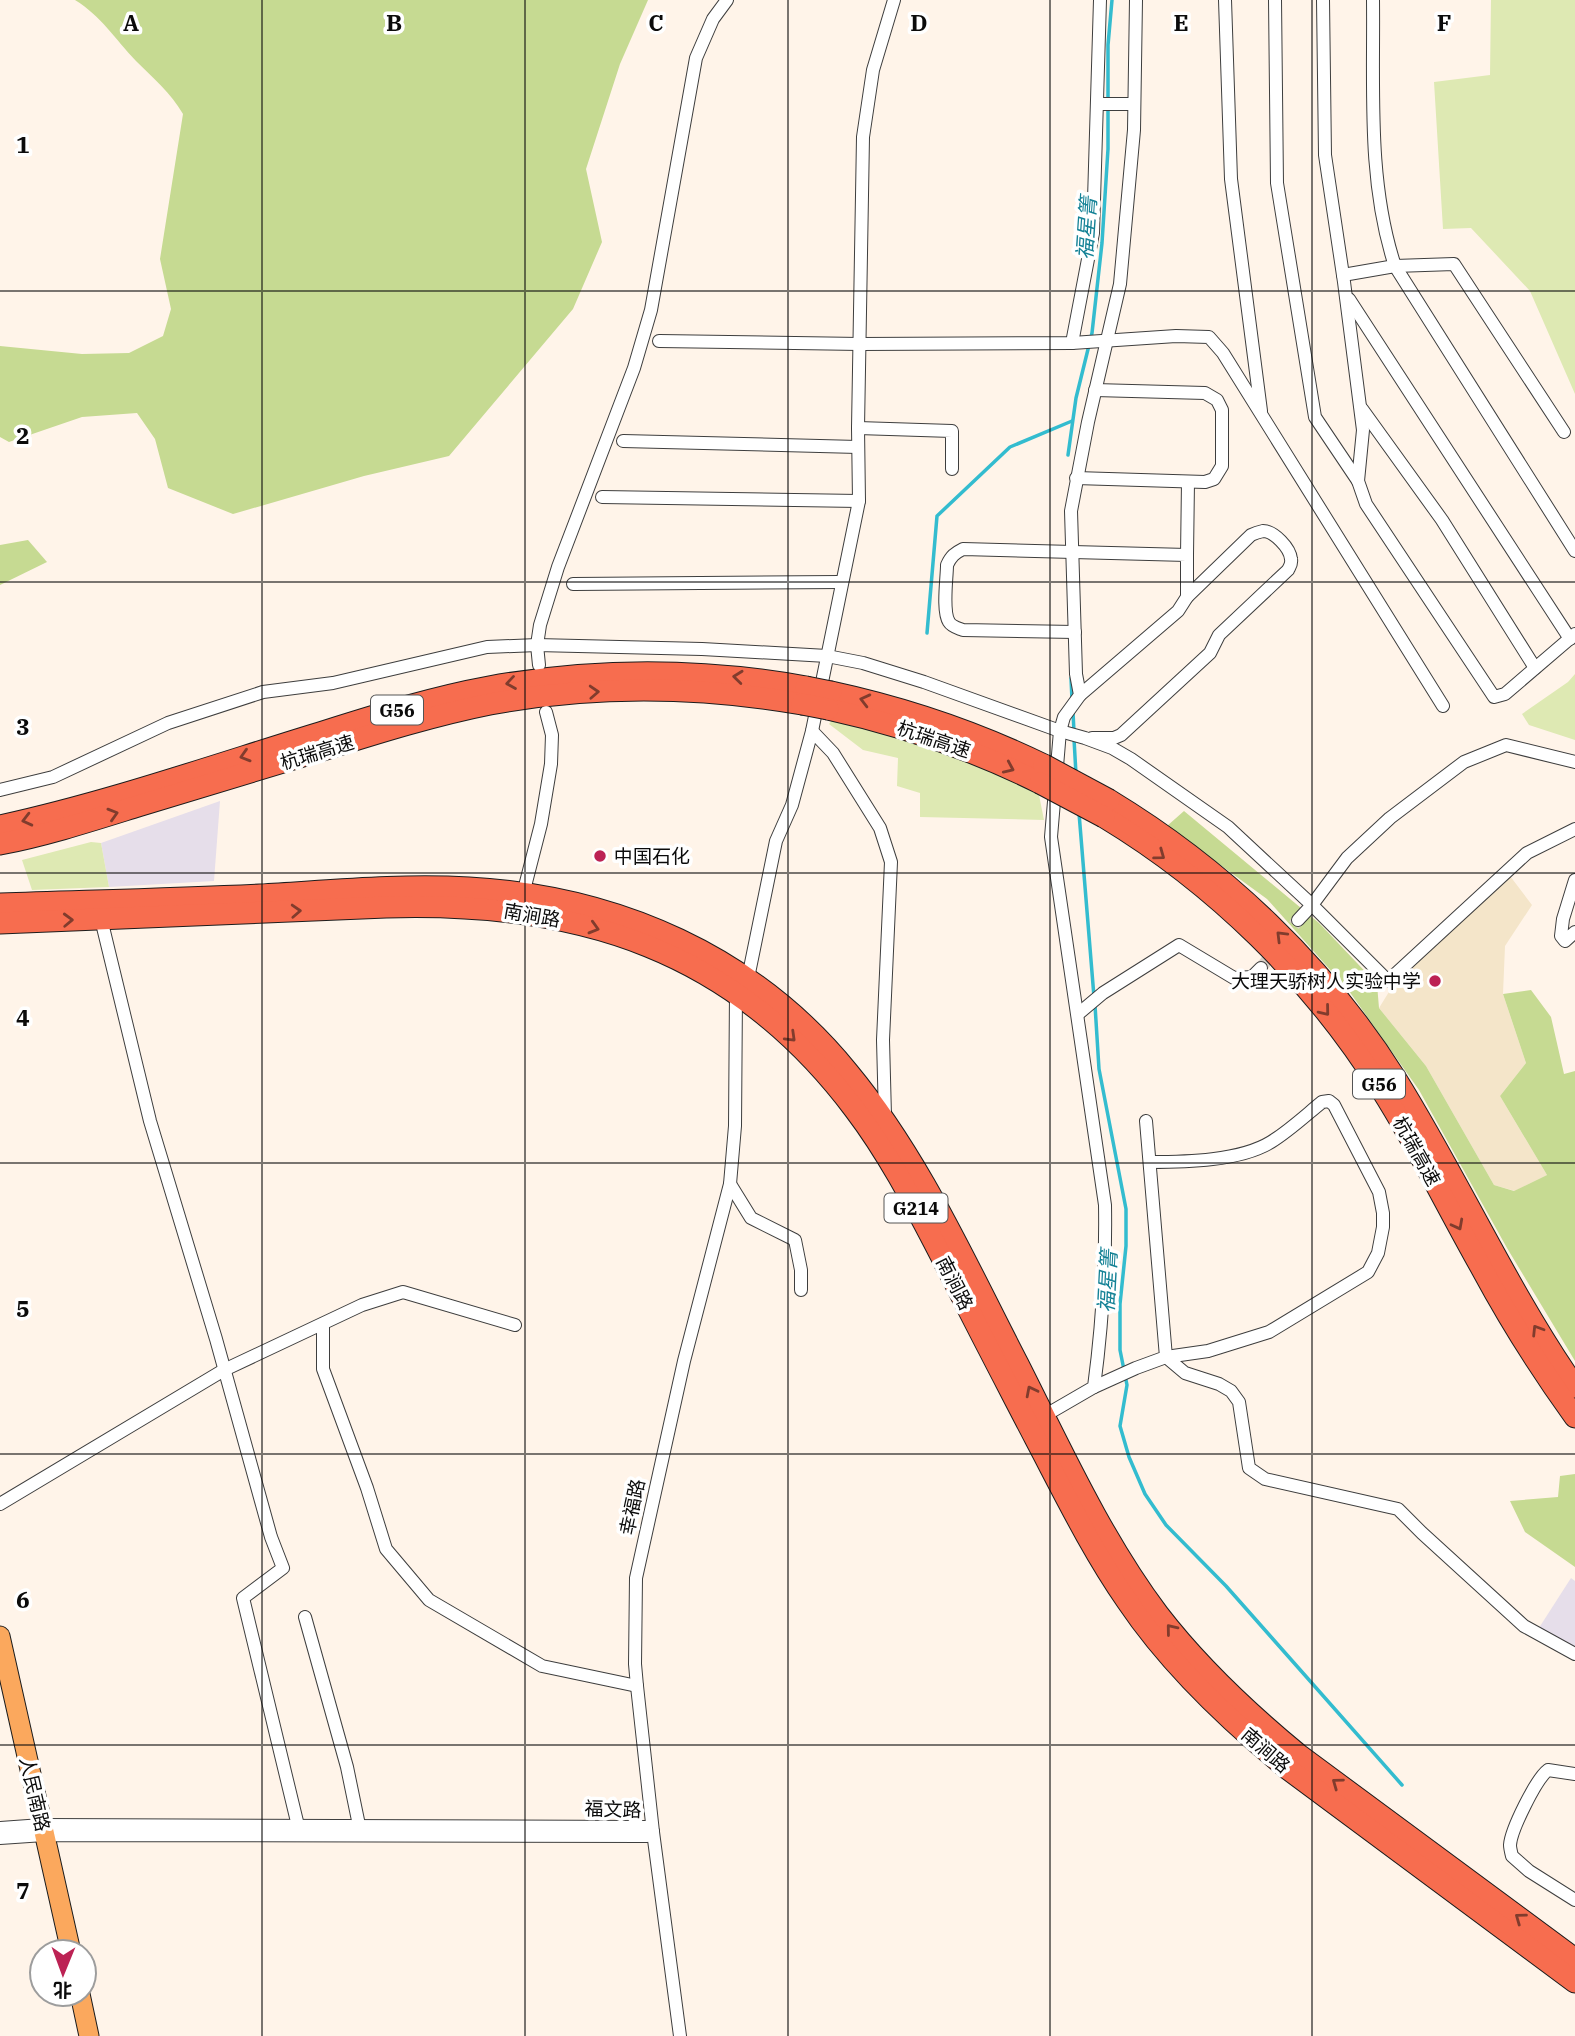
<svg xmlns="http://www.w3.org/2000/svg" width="1575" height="2036" font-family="'IBM Plex Serif','Noto Sans SC',serif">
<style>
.industrial{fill:#e6deea}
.farmland{fill:#f4e5c9}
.green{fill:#dee9b3}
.forest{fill:#c6da92}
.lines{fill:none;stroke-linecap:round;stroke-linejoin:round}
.stream{stroke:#33bccf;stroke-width:3.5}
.street-tunnel{stroke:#dad1c8;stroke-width:12;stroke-dasharray:12 6;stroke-linecap:butt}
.street-casing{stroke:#3e3e3e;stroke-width:14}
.primary-casing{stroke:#1c1c1c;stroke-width:21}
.highway-casing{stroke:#1c1c1c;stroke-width:23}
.street{stroke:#fff;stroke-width:12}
.primary{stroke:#fba85d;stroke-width:19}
.highway{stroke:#f76d4f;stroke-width:21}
.highway-bridge-casing{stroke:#1c1c1c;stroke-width:23;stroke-linecap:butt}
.highway-bridge{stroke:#f76d4f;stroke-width:21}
.oneway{stroke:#813c2d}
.grid{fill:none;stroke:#0b0b0b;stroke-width:2;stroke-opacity:0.55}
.poi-dot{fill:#bc2254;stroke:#fff;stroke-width:2.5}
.labels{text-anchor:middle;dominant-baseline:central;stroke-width:7;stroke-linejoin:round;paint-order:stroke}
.shield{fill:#fff;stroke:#545454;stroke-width:2}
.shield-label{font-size:18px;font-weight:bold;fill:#0b0b0b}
.street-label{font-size:19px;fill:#0b0b0b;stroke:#fff}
.poi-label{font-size:19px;fill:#0b0b0b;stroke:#fff;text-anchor:start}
.water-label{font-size:21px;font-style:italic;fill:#148296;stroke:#fff}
.grid-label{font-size:23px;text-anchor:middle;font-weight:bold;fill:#0b0b0b;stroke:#fff;stroke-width:7;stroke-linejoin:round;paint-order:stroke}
</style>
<rect width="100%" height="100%" fill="#fff4e9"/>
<g class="industrial">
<path d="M220,801L214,881L109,887L101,843Z"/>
<path d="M1571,1578L1575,1581V1648L1537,1631Z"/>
</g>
<path class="farmland" d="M1510,876L1532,905L1505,946L1503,994L1526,1063L1500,1096L1547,1175L1515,1191L1494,1185L1426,1066L1379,1008L1392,987Z"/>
<g class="green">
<path d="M1491,0H1575V394L1530,291L1471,228L1443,229L1434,82L1490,75Z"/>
<path d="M1575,674V740L1529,725L1522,714L1568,682Z"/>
<path d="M833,719L902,737L984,766L1038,790L1044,820L920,817V793L897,786L898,758L863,750L829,724Z"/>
<path d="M91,842L101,843L109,887L32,890L22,860Z"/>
</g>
<g class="forest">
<path d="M75,0H648L620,64L586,169L602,242L573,309L449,456L364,476L233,514L168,488L155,439L137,413L82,417L9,442L0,437V346L82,354L129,353L163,336L171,309L160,259L183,114C171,93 153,78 136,61C115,39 101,16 75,0Z"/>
<path d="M28,540L47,562L0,585V545Z"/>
<path d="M1184,811L1319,923L1377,984L1379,1008L1426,1066L1494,1185L1514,1191L1547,1175L1500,1096L1526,1063L1503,994L1531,990L1551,1017L1564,1074L1575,1071V1361L1507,1248L1419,1090L1349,991L1267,899L1167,826Z"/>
<path d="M1575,1474V1567L1525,1532L1510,1501L1558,1497L1560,1476Z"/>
</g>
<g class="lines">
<g class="stream">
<path d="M1068,455L1076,398L1092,333L1102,243L1108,149V45L1112,0"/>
<path d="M927,633L937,516L1010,447L1072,421"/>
<path d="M1071,678L1072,700"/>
<path d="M1073,712L1074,732"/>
<path d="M1074,739L1076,774"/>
<path d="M1079,813L1094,997"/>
<path d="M1095,1005L1099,1069L1126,1209V1246L1120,1304V1350L1127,1385L1120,1426L1129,1457L1145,1494L1166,1525L1226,1586L1402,1785"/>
</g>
<path class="street-tunnel" d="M1261,968L1298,920"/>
<g class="street-casing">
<g id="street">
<path d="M1225,0L1231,179L1261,411"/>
<path d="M1275,0L1277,183L1315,417L1358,481"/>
<path d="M1323,0L1325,155L1344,282L1363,430L1358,481L1366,504L1494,697L1505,694L1575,634"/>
<path d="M1373,0C1374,88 1367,181 1395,266L1454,264L1564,432"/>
<path d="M1097,107L1100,104H1134"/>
<path d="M1343,275L1395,266L1575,551"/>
<path d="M1349,299L1570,639"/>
<path d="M659,341L860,344L1072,343L1176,336L1209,337L1223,353L1443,706"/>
<path d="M1072,343L1093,233L1100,0"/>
<path d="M1362,409L1442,520L1535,668"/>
<path d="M858,428L952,431V469"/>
<path d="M623,441L858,447"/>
<path d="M1076,478L1205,482L1214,479L1222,466V410L1217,400L1205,393L1095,390"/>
<path d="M602,497L859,501"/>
<path d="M1187,555L1188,482"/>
<path d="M573,584L841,582"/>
<path d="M1075,632L963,630C958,628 952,627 949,622C942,611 947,578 947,565C951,556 955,553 963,549L1187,555V597"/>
<path d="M539,665L537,645L540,625L558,567L634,368L651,310L696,58L713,19L727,0"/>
<path d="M1080,695L1178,611L1187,597L1251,535C1255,533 1258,532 1263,531C1274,531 1290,548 1291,559C1292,564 1290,566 1288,570L1219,635L1210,653L1121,735L1114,738H1092"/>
<path d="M812,731L833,753L880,828L891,862L883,1040L885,1116"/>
<path d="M0,790L53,777L168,723L263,692L333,683L487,647L537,645L702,649L827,656L863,663L924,682L1060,731L1085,738L1112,748L1131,759L1228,827L1312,905L1388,981L1527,853L1575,829"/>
<path d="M1575,880L1563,919L1561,936L1565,941L1575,932"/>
<path d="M523,894L541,824L551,764L552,735L546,712"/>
<path d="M101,919L150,1121L216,1339L271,1537L283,1568L243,1598L300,1834"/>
<path d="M1298,920L1312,905L1347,858L1390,818L1464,762L1506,745L1575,762"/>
<path d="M748,978L776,841L792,805L812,731L859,501L858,428L863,137L873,70L894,0"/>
<path d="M1078,1014L1103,993L1179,945L1234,978L1252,977L1261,968"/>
<path d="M1150,1162C1186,1162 1240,1161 1271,1142C1289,1131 1306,1115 1322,1102L1329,1101L1334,1105L1379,1192L1383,1213V1227L1378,1253L1368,1272L1269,1332L1208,1351L1166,1357"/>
<path d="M730,1184L751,1218L795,1240L801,1270V1290"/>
<path d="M323,1324V1369L367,1488L386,1549L429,1600L542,1666L637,1686"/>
<path d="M1166,1357L1185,1373L1219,1384L1231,1391L1239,1402L1249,1468L1265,1479L1398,1509L1422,1533L1524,1626L1575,1654"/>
<path d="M1094,1387L1136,1368L1166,1357L1146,1121"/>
<path d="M1044,1416L1094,1387C1102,1327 1106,1266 1105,1205L1051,837L1060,731L1064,717L1080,695L1076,674L1071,511L1088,422L1120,284L1134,130L1136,0"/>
<path d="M0,1504L224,1370L362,1305L403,1292L515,1325"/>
<path d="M305,1617L347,1767L360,1830"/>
<path d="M1575,1774L1548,1770C1536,1779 1511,1830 1510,1845C1510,1848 1511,1852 1512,1856L1529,1871L1575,1900"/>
<path d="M0,1828L42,1825L647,1827L653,1832"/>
<path d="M0,1838L44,1835L647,1836L653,1832"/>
<path d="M680,2036L653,1832L637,1686L635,1664L636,1578L684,1361L730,1184L735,1126L736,993"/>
</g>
</g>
<g class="primary-casing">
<g id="primary">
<path d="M0,1636L71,1952"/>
<path d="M80,1994L89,2036"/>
</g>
</g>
<g class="highway-casing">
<g id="highway">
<path d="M831,692C905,708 976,732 1044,765"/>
<path d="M828,709C901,725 972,749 1040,783"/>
<path d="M1109,800C1223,869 1325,966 1396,1079C1459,1180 1507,1289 1575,1387"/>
<path d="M1104,817C1215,884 1312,979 1381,1089C1418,1147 1448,1209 1482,1269C1510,1321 1541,1370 1575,1417"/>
<path d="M0,826C110,802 218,764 326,731C380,714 434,697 489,687C594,668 701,668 806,687"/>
<path d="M0,844C47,835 93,820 138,806C201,787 264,768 326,749C380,732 435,715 490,704C593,685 699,686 802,704"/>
<path d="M0,904C87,901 174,899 260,895C330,891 399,884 469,888C617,896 754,956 848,1072C920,1159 966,1264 1018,1364C1061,1449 1101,1538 1158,1614C1198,1666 1248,1713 1299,1755L1575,1959"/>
<path d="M0,923L386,907C580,901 735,950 855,1110C893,1160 920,1216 949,1271C977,1327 1006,1382 1035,1438C1064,1493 1091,1549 1127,1601C1170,1665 1228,1720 1288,1769L1575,1982"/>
</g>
</g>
<use href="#street" class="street"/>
<use href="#primary" class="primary"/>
<use href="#highway" class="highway"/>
<g class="highway-bridge-casing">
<g id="highway-bridge">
<path d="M806,687L831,692"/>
<path d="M802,704L828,709"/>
<path d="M1044,765L1109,800"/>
<path d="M1040,783L1104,817"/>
</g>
</g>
<use href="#highway-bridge" class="highway-bridge"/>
</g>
<defs><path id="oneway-chevron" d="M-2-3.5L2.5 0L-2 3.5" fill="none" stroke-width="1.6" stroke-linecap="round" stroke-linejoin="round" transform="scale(1.75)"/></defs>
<g class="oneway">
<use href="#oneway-chevron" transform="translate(738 677) rotate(-174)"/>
<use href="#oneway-chevron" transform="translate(511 683) rotate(171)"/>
<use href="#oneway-chevron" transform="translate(594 692) rotate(-3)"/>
<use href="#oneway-chevron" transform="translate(865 700) rotate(-166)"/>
<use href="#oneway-chevron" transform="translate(245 756) rotate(163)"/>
<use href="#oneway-chevron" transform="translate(1009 768) rotate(24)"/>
<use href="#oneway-chevron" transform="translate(113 814) rotate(-17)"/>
<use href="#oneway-chevron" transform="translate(27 820) rotate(166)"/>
<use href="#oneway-chevron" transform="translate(1160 855) rotate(36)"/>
<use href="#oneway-chevron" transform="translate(296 911) rotate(-3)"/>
<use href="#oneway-chevron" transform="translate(68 920) rotate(-2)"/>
<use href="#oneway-chevron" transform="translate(594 928) rotate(16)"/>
<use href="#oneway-chevron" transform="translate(1281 936) rotate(-135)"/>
<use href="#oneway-chevron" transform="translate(1325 1011) rotate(51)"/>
<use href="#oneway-chevron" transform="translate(791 1037) rotate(44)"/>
<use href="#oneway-chevron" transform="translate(1458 1225) rotate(62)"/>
<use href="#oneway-chevron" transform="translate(1537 1330) rotate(-122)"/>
<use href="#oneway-chevron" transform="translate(1031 1391) rotate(-117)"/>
<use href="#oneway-chevron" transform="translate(1171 1629) rotate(-129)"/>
<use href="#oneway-chevron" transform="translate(1337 1783) rotate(-144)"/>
<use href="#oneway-chevron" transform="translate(1520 1918) rotate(-144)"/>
</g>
<path class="grid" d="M262,0V2036M525,0V2036M788,0V2036M1050,0V2036M1312,0V2036M0,291H1575M0,582H1575M0,873H1575M0,1163H1575M0,1454H1575M0,1745H1575"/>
<g class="poi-dot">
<circle cx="600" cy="856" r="7"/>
<circle cx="1435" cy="981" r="7"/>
</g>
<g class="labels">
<g class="shield">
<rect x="371" y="695.5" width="52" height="29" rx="5"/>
<rect x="1353" y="1069.5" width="52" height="29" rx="5"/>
<rect x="884.5" y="1193.5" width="63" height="29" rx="5"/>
</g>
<g class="shield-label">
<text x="397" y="710">G56</text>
<text x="1379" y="1084">G56</text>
<text x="916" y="1208">G214</text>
</g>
<g class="street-label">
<text transform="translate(934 739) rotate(19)">杭瑞高速</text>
<text transform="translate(317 752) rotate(-17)">杭瑞高速</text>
<text transform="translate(532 915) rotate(10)">南涧路</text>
<text transform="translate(1417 1151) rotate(61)">杭瑞高速</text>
<text transform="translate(955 1283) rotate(63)">南涧路</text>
<text transform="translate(632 1507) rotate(-78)">幸福路</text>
<text transform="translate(1266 1750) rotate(41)">南涧路</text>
<text transform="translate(35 1794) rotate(77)">人民南路</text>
<text transform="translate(613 1809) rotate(2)">福文路</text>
</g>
<g class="poi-label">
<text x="614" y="856">中国石化</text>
<text x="1421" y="981" text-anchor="end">大理天骄树人实验中学</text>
</g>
<g class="water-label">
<text transform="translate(1086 228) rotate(-86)">福星箐</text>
<text transform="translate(1107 1281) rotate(-87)">福星箐</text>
</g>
</g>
<g class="grid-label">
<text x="131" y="31">A</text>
<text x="394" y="31">B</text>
<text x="656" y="31">C</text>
<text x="919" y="31">D</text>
<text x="1181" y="31">E</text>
<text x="1444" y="31">F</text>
<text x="23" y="153">1</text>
<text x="23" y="444">2</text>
<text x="23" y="735">3</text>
<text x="23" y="1026">4</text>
<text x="23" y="1317">5</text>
<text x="23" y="1608">6</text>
<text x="23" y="1899">7</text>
</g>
<g transform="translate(63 1973) rotate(181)"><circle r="33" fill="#ffffff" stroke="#9d9d9d" stroke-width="2"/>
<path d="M0-5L12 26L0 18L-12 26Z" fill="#bc2254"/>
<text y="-10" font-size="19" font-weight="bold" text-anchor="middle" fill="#0b0b0b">北</text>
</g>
</svg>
